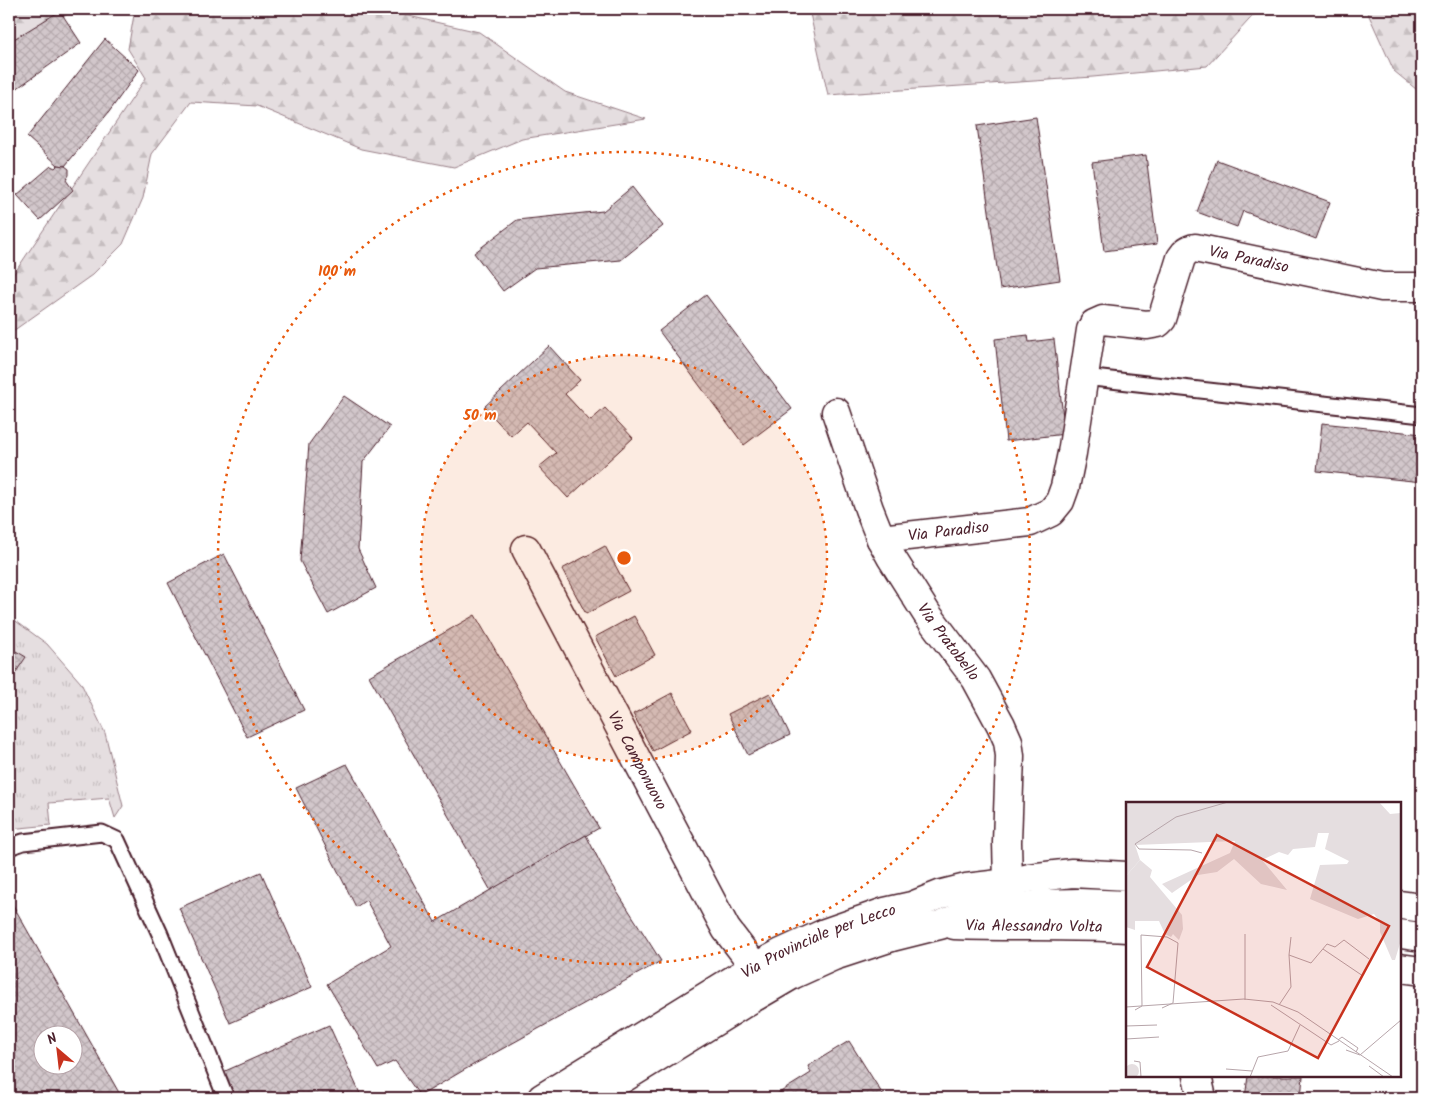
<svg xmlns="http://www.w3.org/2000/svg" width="1431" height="1107" font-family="Kalam,sans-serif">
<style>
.grass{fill:url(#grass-tufts);stroke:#987e86}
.forest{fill:url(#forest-firs);stroke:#987e86}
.building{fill:url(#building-cross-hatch);stroke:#4a1f2b;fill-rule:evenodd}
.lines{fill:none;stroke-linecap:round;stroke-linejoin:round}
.service-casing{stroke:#4a1f2b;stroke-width:19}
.minor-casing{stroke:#4a1f2b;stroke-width:31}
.primary-casing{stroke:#4a1f2b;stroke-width:31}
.service{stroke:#fff;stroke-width:15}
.minor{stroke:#fff;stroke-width:28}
.primary{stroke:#fff;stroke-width:28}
.ring{fill:none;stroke:#e8590c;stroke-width:2.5;stroke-dasharray:2.5 5}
.labels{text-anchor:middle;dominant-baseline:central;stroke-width:4;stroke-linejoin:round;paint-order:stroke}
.street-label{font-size:16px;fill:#4a1f2b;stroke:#fff}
.inset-road{fill:none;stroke:#b7a5aa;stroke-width:1}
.view{fill:#c8321e;fill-opacity:0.15;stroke:#c8321e;stroke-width:2.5}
.inset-edge{fill:none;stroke:#4a1f2b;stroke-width:2.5}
.centre{fill:#e8590c;stroke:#fff;stroke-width:2.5}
.ring-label{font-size:15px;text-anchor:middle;font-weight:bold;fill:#e8590c;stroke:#fff;stroke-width:4;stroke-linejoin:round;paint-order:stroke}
</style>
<defs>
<pattern id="grass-tufts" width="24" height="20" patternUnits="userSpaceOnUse" patternTransform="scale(1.25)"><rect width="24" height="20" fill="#e5dee0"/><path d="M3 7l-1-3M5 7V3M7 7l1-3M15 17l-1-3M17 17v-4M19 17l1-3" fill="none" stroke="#c6bec0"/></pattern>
<pattern id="forest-firs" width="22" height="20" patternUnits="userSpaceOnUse" patternTransform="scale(1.25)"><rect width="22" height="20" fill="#e5dee0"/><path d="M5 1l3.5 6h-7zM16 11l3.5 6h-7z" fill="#c6bec0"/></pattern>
<pattern id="building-cross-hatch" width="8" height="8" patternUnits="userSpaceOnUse" patternTransform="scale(1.25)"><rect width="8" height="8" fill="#d2c7cb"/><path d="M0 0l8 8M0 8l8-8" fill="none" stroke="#b6aaae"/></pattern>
</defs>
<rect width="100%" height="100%" fill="#fff"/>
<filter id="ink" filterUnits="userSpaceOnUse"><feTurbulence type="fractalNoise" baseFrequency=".02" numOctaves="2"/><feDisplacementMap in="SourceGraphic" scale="10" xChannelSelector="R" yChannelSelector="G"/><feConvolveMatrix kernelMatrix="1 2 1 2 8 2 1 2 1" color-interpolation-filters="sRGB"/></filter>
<g filter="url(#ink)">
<path class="grass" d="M9,616L47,644L81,683L105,733L123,806L115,818L109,798L49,803L51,825L9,829Z"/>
<g class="forest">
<path d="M9,9H76L9,49Z"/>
<path d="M135,9H378L479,32L565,92L646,119L522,139L454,167L361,149L257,106L191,102L152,154L143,198L123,244L92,275L13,331L9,340V281L146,78L128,49Z"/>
<path d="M809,9H1259L1207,66L1093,77L828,95Z"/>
<path d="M1366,9H1422V94L1394,71Z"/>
</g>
<g class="building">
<path d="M60,11L81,43L9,94V42Z"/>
<path d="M105,39L139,70L109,112L65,166L58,165L27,137Z"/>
<path d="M1036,117L1060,280L1000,289L977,126Z"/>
<path d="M1146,155L1157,244L1104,251L1092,162Z"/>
<path d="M1217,160L1330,202L1316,239L1243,211L1237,227L1197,212Z"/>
<path d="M58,165L65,166L69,169V175L66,180L73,190L40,220L17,195L51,166L55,168Z"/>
<path d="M632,187L663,226L621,260L535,268L503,291L474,253L517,220L603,211Z"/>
<path d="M706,295L792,409L744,445L659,331Z"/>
<path d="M1028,335L1029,342L1054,339L1065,434L1006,441L995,339Z"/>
<path d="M549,346L580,380L565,394L590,421L605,408L633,438L568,498L539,467L556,453L527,422L511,436L484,407Z"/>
<path d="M344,396L390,427L363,462L358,549L376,588L328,614L300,561L309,444Z"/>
<path d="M1322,423L1422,434V482L1317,471Z"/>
<path d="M605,546L629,591L586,614L562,569Z"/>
<path d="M224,554L304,710L247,737L168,583Z"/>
<path d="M475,615L599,828L491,891L369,676Z"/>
<path d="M634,616L655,655L616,676L595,637Z"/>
<path d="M9,647L26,657L16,672L9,668Z"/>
<path d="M672,693L692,730L653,751L633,714Z"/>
<path d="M770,693L790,735L748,755L728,714Z"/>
<path d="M347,764L435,922L586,835L607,876L661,961L464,1070L420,1096L395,1061L378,1069L327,984L391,946L366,900L356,907L296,788Z"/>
<path d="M261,872L312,987L230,1023L179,908Z"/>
<path d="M9,898L122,1098H9ZM42,1034H72V1064H42Z"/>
<path d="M329,1025L362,1098H235L223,1072Z"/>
<path d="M849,1041L885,1098H771L811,1073L808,1066Z"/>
<path d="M1248,1076H1303L1301,1098H1245Z"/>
</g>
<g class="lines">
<g class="service-casing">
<g id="service">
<path d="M1084,377L1422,415"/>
<path d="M9,847L23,842L102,833L117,840L160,934L226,1098"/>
</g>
</g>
<g class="minor-casing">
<g id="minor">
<path id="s1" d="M836,412L869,509L881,539L891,557L927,614L976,679L1001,725L1008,741L1010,756L1007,842L1008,883L1006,894L994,897"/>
<path id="s2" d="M881,539L1030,522L1051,512L1060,501L1065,487L1072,453L1091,330L1094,324L1103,320L1147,325L1158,323L1162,319L1181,258C1185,252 1188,249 1195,248L1382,287H1421"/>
<path id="s3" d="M526,549L726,929L755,967L757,976L756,980L748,987"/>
<path id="s4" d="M954,925C1012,927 1069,925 1127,928"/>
<path d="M1400,968L1422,971"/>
<path d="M1197,1076L1202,1098"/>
</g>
</g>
<g class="primary-casing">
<g id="primary">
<path d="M1400,905L1422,908"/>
<path d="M1400,934L1422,937"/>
<path id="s5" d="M542,1098L738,977L781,953L825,933L885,912L912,906L942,894L966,888L1008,883L1029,878L1072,873L1127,876"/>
<path d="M591,1098L751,999L792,975L834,956L892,937L940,925L960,917L975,914L988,913L1041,904L1079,903L1127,905"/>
</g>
</g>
<use href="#service" class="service"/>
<use href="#minor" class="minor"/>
<use href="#primary" class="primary"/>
</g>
</g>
<circle cx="624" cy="558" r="203" fill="#e8590c" fill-opacity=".12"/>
<g class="ring">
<circle cx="624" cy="558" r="203"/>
<circle cx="624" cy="558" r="406"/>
</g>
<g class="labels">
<g class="street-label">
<text stroke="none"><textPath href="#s2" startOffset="576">Via Paradiso</textPath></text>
<text stroke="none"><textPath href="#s2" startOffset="68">Via Paradiso</textPath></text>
<text stroke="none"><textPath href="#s1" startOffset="258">Via Pratobello</textPath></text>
<text stroke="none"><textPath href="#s3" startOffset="239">Via Camponuovo</textPath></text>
<text stroke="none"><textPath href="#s4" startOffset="80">Via Alessandro Volta</textPath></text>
<text stroke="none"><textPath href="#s5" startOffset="319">Via Provinciale per Lecco</textPath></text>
</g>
</g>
<g transform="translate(1126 802)">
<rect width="275" height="275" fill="#fff"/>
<path d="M14,58L26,68L24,75L56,113L57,127L53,138L47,132L45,135L39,132L33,119H9V128L0,125V74Z" fill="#e5dee0"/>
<path d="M0,0H253L264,12L275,11V138L269,158H266L254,130V120L248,112L232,117L184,97L194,63L221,62L223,59L199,47L203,31H192L189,45L167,47L162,53L153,50L136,58L161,88L135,82L108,57L91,70L72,73L46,91L36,82L104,51L109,39L9,43L14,58L0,74Z" fill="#e5dee0"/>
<path d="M-1 269a7 7 0 1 1 14 0a7 7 0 1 1-14 0Z" fill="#e5dee0"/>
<path class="inset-road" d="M76,51L65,48L13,47L9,42L50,15L102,0M197,147L237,174M163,153L185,161L201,142L209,145L218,138L243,157M119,198V132M145,203L205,243L213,239M153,203L165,185L163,153L165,135M0,205L118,197L147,200L172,210L267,275M9,208L16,204L15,133L41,135L52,141L47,201L36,206M0,224L31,223M0,237L33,235M212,238L216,235L232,246L230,250M220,248L234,253L275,218M8,259L14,260L15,275M243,264L258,275M100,267L126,269M124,275L132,255L162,249L174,223"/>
<path class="view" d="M91,33L263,124L192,256L21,165Z"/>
<rect width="275" height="275" class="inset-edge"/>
</g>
<circle cx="624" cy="558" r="8" class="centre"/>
<g class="ring-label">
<text x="337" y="276">100 m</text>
<text x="480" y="420">50 m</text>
</g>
<rect width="1431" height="1107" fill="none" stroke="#fff" stroke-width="30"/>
<rect x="15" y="15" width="1401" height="1077" fill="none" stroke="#4a1f2b" stroke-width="2" filter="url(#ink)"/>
<g transform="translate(58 1050) rotate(332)"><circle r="24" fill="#ffffff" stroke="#b7a5aa"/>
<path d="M0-4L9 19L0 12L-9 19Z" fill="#c8321e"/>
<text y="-8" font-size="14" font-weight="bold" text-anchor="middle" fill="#4a1f2b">N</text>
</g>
</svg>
